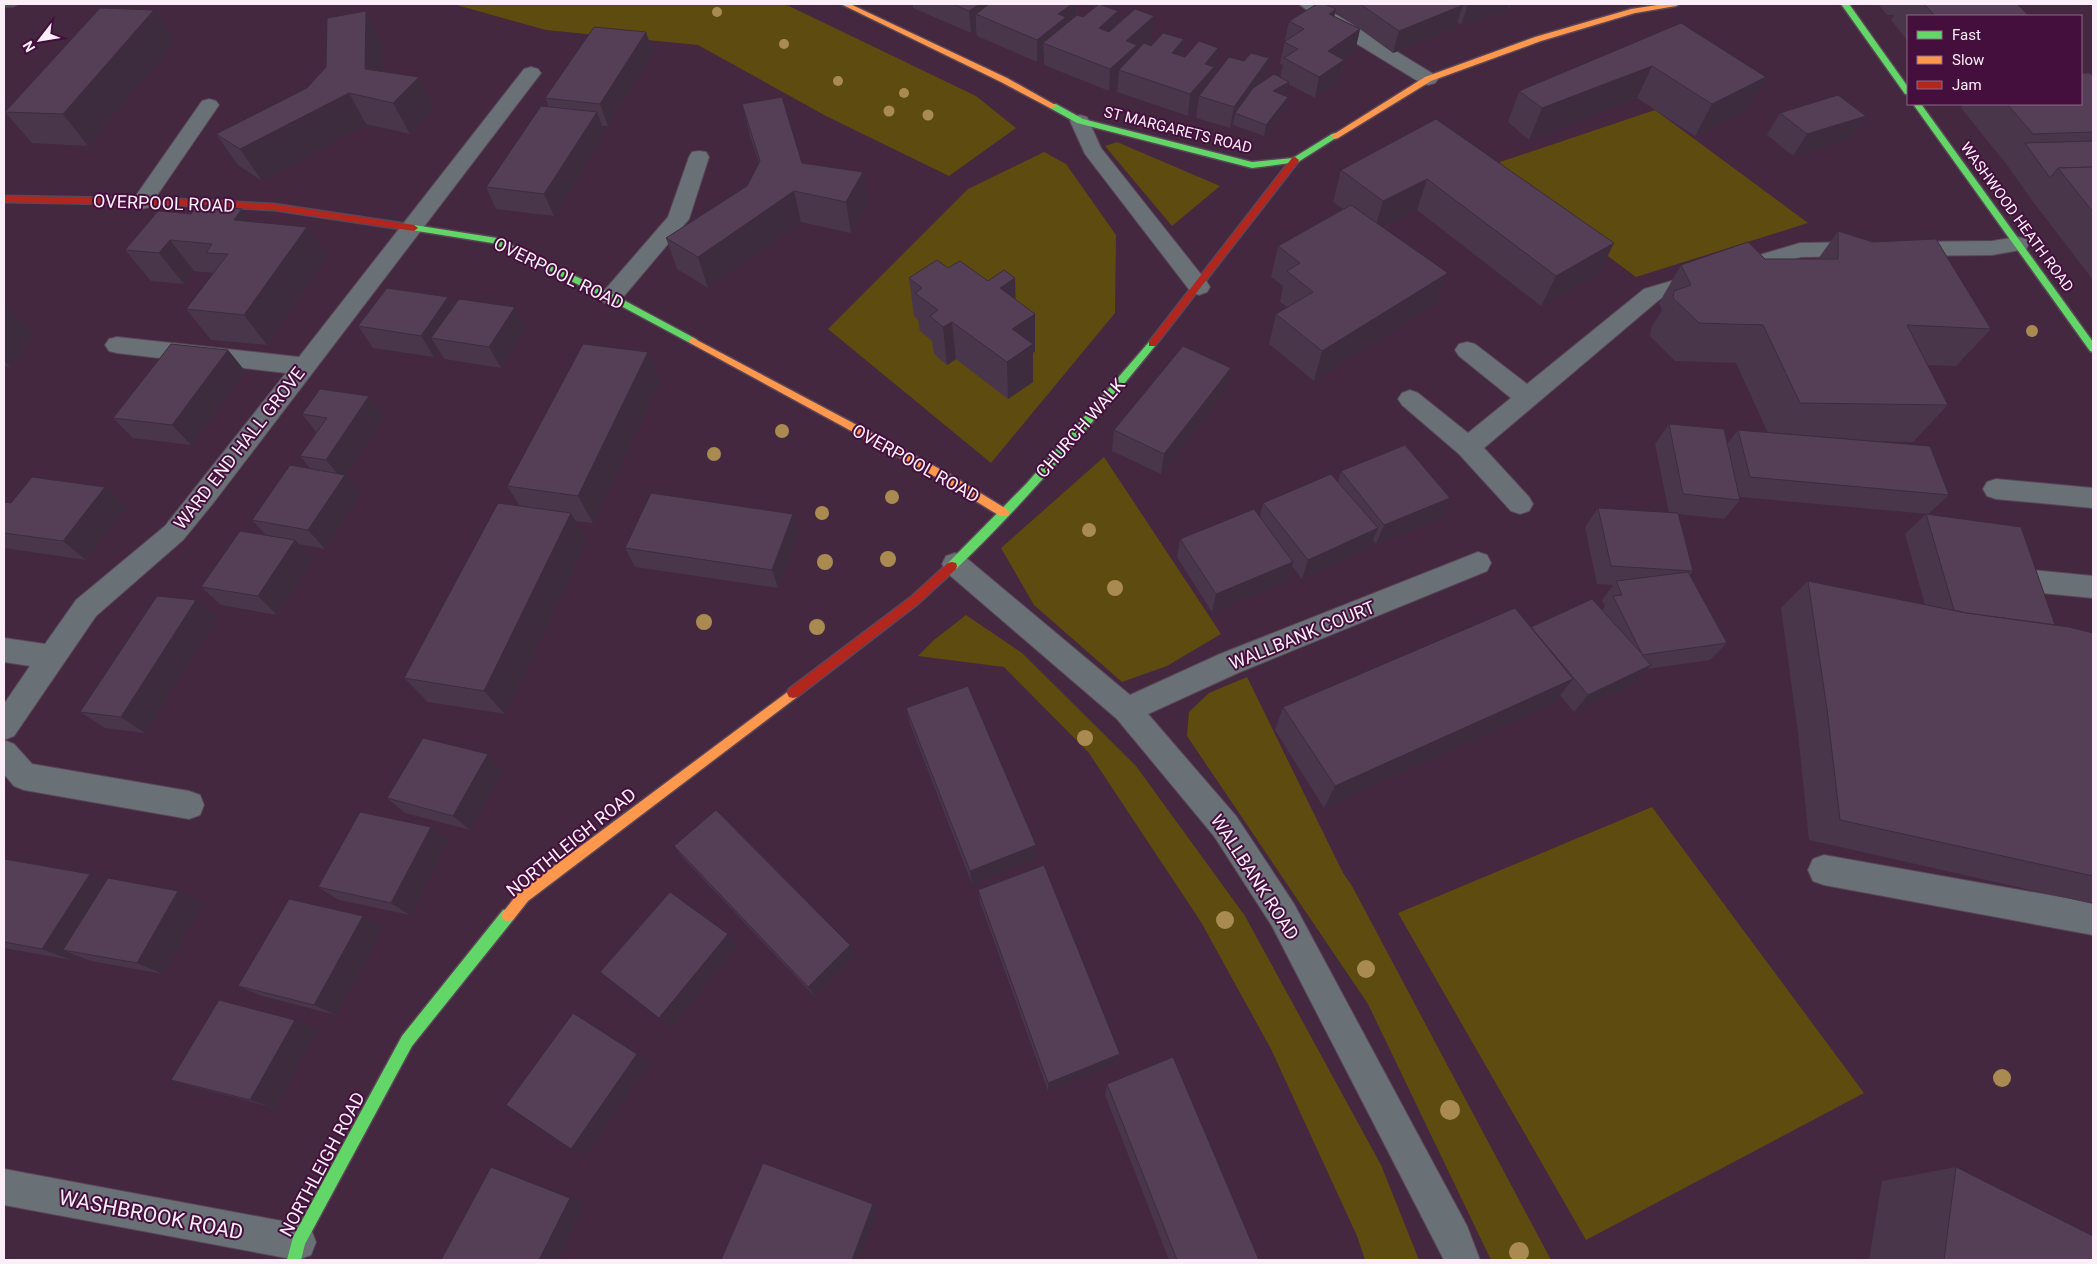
<svg xmlns="http://www.w3.org/2000/svg" width="2097" height="1264" font-family="Roboto,sans-serif">
<style>
.green{fill:#5d4b10}
.lines{fill:none;stroke-linecap:round;stroke-linejoin:round}
.lane-casing{stroke:#5b4658;stroke-width:2}
.street-casing{stroke:#5b4658;stroke-width:2}
.fast-casing{stroke:#5b4658;stroke-width:3}
.slow-casing{stroke:#5b4658;stroke-width:3}
.jam-casing{stroke:#5b4658;stroke-width:3}
.lane{fill:#697076;fill-rule:evenodd}
.street{fill:#697076;fill-rule:evenodd}
.fast{fill:#63d668;fill-rule:evenodd}
.slow{fill:#ff974d;fill-rule:evenodd}
.jam{fill:#b3261e;fill-rule:evenodd}
.tree{fill:#a98b52}
.wall{fill:#49364b;fill-rule:evenodd}
.shaded-wall{fill:#3c2c3d}
.building{fill:#553f57;stroke:#3c2c3d}
.labels{text-anchor:middle;dominant-baseline:central;stroke-width:4;stroke-linejoin:round;paint-order:stroke}
.far-street-label{font-size:15px;fill:#fceef8;stroke:#450f3d}
.street-label{font-size:18px;fill:#fceef8;stroke:#450f3d}
.near-street-label{font-size:21px;fill:#fceef8;stroke:#450f3d}
</style>
<rect width="100%" height="100%" fill="#442840"/>
<g class="green">
<path d="M453,4H779L789,6L976,96L1016,128L949,176L826,116L698,45L546,30Z"/>
<path d="M1655,110L1808,223L1636,277L1496,173L1500,162Z"/>
<path d="M1117,142L1220,186L1172,226L1105,146Z"/>
<path d="M1044,152L1066,164L1116,235L1115,313L991,463L828,329L968,189Z"/>
<path d="M1104,457L1221,634L1167,666L1122,682L1034,605L1001,548Z"/>
<path d="M966,615L1022,653L1136,766L1245,916L1381,1165L1419,1260H1365L1357,1236L1271,1049L1201,922L1089,753L1004,667L918,656L934,640Z"/>
<path d="M1247,677L1343,873L1352,886L1551,1260H1491L1368,1004L1187,736L1189,712L1209,693Z"/>
<path d="M1652,807L1864,1093L1586,1240L1398,913Z"/>
</g>
<g class="lines">
<g class="lane-casing">
<g id="lane">
<path d="M1299,4H1319L1435,75L1438,79L1435,83L1428,85L1421,83L1326,25Z"/>
<path d="M2018,237L2026,239L2029,244L2026,249L1992,255L1904,256L1896,254L1893,249L1896,244L1904,242L1992,241Z"/>
<path d="M1861,242L1869,244L1872,249L1869,254L1861,256L1801,257L1660,299L1484,448L1529,497L1533,504L1529,511L1520,514L1511,511L1459,454L1402,405L1398,399L1402,393L1410,390L1418,393L1468,433L1511,398L1459,356L1455,350L1459,344L1467,342L1475,344L1527,384L1644,289L1800,243Z"/>
<path d="M1996,479L2093,488V508L1996,499L1987,496L1983,489L1987,482Z"/>
<path d="M2021,569L2093,576V598L2021,591L2012,588L2008,580L2012,572Z"/>
<path d="M4,740L14,744L32,764L189,791L200,795L204,805L200,815L189,819L24,790L14,786L4,774Z"/>
<path d="M1824,855L2093,903V935L1824,885L1813,881L1808,870L1813,859Z"/>
</g>
</g>
<g class="street-casing">
<g id="street">
<path d="M531,67L538,69L541,73L538,77L214,502L183,540L96,616L14,736L4,740V704L30,666L4,662V638L45,644L76,600L165,526L286,373L117,353L109,351L105,345L109,339L117,337L299,357L524,69Z"/>
<path d="M209,99L216,101L219,105L149,207L142,209L135,207L132,202L135,197L202,101Z"/>
<path d="M1080,115L1087,117L1101,148L1207,282L1210,287L1207,292L1199,295L1191,292L1085,154L1070,121L1073,117Z"/>
<path d="M699,151L706,152L709,157L689,219L619,302L611,305L603,302L600,297L603,292L668,217L689,157L692,152Z"/>
<path d="M1478,552L1487,555L1491,563L1487,571L1240,672L1148,714L1236,816L1294,904L1467,1226L1480,1260H1444L1272,926L1214,836L1117,719L946,572L942,564L946,556L955,553L964,556L1130,695L1220,654Z"/>
<path d="M4,1169L298,1224L311,1229L316,1242L311,1255L297,1260L4,1205Z"/>
</g>
</g>
<g class="fast-casing">
<g id="fast">
<path d="M1841,4H1849L1908,87V94H1905Z"/>
<path d="M1050,104H1056L1083,119L1252,162L1293,158L1332,134L1335,133L1339,136L1298,162L1252,168L1077,123L1050,108Z"/>
<path d="M1913,104H1921L2093,342V352L2090,351Z"/>
<path d="M414,225L497,238L614,295L696,339L698,341L696,343H690L608,299L492,243L411,230V226Z"/>
<path d="M1152,341L1155,342V346C1092,424 1028,500 956,569H948L947,566L948,563L1027,483L1149,342Z"/>
<path d="M508,909L513,910L515,915L513,920L412,1046L305,1244L301,1260H287L293,1237L402,1036L503,910Z"/>
</g>
</g>
<g class="slow-casing">
<g id="slow">
<path d="M841,4H850L1007,78L1057,106L1050,108L1001,82Z"/>
<path d="M1664,4H1680L1676,6L1635,13L1541,41L1431,81L1338,138L1335,139L1331,136L1425,77L1535,37L1631,9Z"/>
<path d="M693,338L951,475L1008,510L1009,513L1008,516H1000L943,481L690,343V339Z"/>
<path d="M793,688L797,689L799,693L797,697L528,901L513,920L508,921L503,920L501,915L518,893Z"/>
</g>
</g>
<g class="jam-casing">
<g id="jam">
<path d="M4,4H17L13,6H4Z"/>
<path d="M1295,157L1299,160L1298,162L1155,346H1149V342L1292,158Z"/>
<path d="M4,196L174,199L274,204L414,225L418,228L414,231L274,210L174,205L4,202Z"/>
<path d="M952,562L956,563L957,566L956,569L919,603L797,697L793,698L789,697L787,693L789,689L911,597L948,563Z"/>
</g>
</g>
<use href="#lane" class="lane"/>
<use href="#street" class="street"/>
<use href="#fast" class="fast"/>
<use href="#slow" class="slow"/>
<use href="#jam" class="jam"/>
</g>
<g class="tree">
<circle cx="717" cy="12" r="5"/>
<circle cx="784" cy="44" r="5"/>
<circle cx="838" cy="81" r="5"/>
<circle cx="904" cy="93" r="5"/>
<circle cx="889" cy="111" r="5.5"/>
<circle cx="928" cy="115" r="5.5"/>
<circle cx="2032" cy="331" r="6"/>
<circle cx="782" cy="431" r="7"/>
<circle cx="714" cy="454" r="7"/>
<circle cx="892" cy="497" r="7"/>
<circle cx="822" cy="513" r="7"/>
<circle cx="1089" cy="530" r="7"/>
<circle cx="888" cy="559" r="8"/>
<circle cx="825" cy="562" r="8"/>
<circle cx="1115" cy="588" r="8"/>
<circle cx="704" cy="622" r="8"/>
<circle cx="817" cy="627" r="8"/>
<circle cx="1085" cy="738" r="8"/>
<circle cx="1225" cy="920" r="9"/>
<circle cx="1366" cy="969" r="9"/>
<circle cx="2002" cy="1078" r="9"/>
<circle cx="1450" cy="1110" r="10"/>
<circle cx="1519" cy="1252" r="10"/>
</g>
<g class="wall">
<path d="M913,4H1078V15L1083,17L1117,25L1152,38L1146,44L1151,46L1184,39L1183,56L1185,57L1218,48L1216,70L1214,72L1213,78L1244,61L1269,58L1265,80L1280,78L1283,65L1280,64L1289,21L1317,4H1524L1509,8H1508L1507,11L1461,25L1457,22L1456,27L1393,53L1360,29L1355,51L1344,59V60L1339,82L1315,98L1288,84L1286,93L1283,95L1286,108L1264,136L1233,125L1230,128L1196,118L1198,104L1188,116L1117,92L1118,83L1109,91L1044,65V56L1037,62L977,36L976,29L971,33L913,8ZM1336,12L1360,29L1334,16Z"/>
<path d="M1878,4H2017L2029,16H1908V41L1891,20L1894,15H1887Z"/>
<path d="M366,11L382,42V71L419,77L434,108L410,134L366,124L262,181L238,165L216,134L307,88L326,67Z"/>
<path d="M1681,23L1748,109L1695,136L1637,98L1529,140L1508,122L1519,91Z"/>
<path d="M646,32L653,54L608,126H602L605,134L554,216L496,209L486,187L549,107L545,98Z"/>
<path d="M175,41L88,146L32,143L5,112Z"/>
<path d="M2093,76V280L2031,199L2007,165L1961,108L1964,104H2081Z"/>
<path d="M742,104L802,163L863,172L868,204L851,233L801,222L708,288L677,269L666,238L747,186L759,163L750,136Z"/>
<path d="M1780,113L1851,138L1793,156L1767,135Z"/>
<path d="M1436,119L1599,274L1541,306L1417,210L1383,228L1436,303L1314,381L1269,344L1276,314L1287,307L1280,302L1283,286L1271,277L1278,246L1343,209L1333,202L1341,170Z"/>
<path d="M251,222L307,227L327,257L267,345L211,340L186,309L214,273L194,271L184,284L151,281L125,250Z"/>
<path d="M1838,231L1991,329L1956,366L1927,365L1948,405L1913,442L1864,441L1949,495L1928,514L1740,497V500L1724,519L1678,514L1693,571L1690,575L1727,643L1710,660L1647,669L1636,682L1574,712L1560,695L1554,703L1324,808L1275,730L1283,707L1531,627L1602,610L1605,606L1602,600L1613,585L1597,584L1585,527L1598,508L1669,513L1655,444L1669,424L1727,444L1738,430L1768,433L1736,363L1675,361L1650,336L1651,328L1662,310L1659,303L1681,265L1765,259H1818Z"/>
<path d="M948,268L1016,300L1035,351L1033,353V382L1008,399L956,359L947,365L934,354L932,341L920,331L918,320L914,316L909,278Z"/>
<path d="M448,297L454,306L526,329L501,368L444,359L439,350L434,357L373,348L358,326Z"/>
<path d="M4,304L35,334L10,367L4,366Z"/>
<path d="M228,350L245,371L191,445L133,438L113,418Z"/>
<path d="M648,352L660,381L593,523L575,521L587,541L505,714L428,702L404,678L520,506L507,486Z"/>
<path d="M1228,389L1161,474L1112,451L1114,430Z"/>
<path d="M302,414L384,417L346,475L361,494L325,549L299,544L313,559L277,615L221,605L201,587L266,535L252,520L311,469L300,456L317,433Z"/>
<path d="M1341,471L1450,498L1441,518L1376,544L1373,540L1370,547L1302,579L1292,566L1288,581L1212,612L1177,557L1180,539L1260,517L1263,503L1338,482Z"/>
<path d="M105,487L126,507L86,560L4,548V502L11,503Z"/>
<path d="M1926,514L2055,625L2093,633V904L1809,840L1798,733L1781,608L1808,581L1925,605L1905,534Z"/>
<path d="M799,533L778,588L635,567L625,548Z"/>
<path d="M196,600L217,618L145,733L105,728L80,712Z"/>
<path d="M906,708L1036,845V859L972,884L910,724Z"/>
<path d="M503,770L470,830L405,813L387,798Z"/>
<path d="M448,841L410,915L339,900L318,887Z"/>
<path d="M674,846L856,957L815,997L684,859Z"/>
<path d="M4,859L106,881L178,891L203,903L163,974L91,961L75,955L71,960L4,948Z"/>
<path d="M978,890L1120,1054L1117,1063L1048,1091L980,902Z"/>
<path d="M383,928L336,1015L262,996L238,986Z"/>
<path d="M295,1020L317,1030L275,1108L198,1088L171,1080Z"/>
<path d="M1107,1084L1259,1260H1169L1105,1095Z"/>
<path d="M1956,1167L2093,1260H1869L1882,1181Z"/>
</g>
<g class="shaded-wall">
<path d="M980,4H1002L976,14V29L971,33L969,11Z"/>
<path d="M1072,4H1078L1077,21L1043,43L1044,56L1037,62V40L1058,14Z"/>
<path d="M1468,4H1509L1507,11L1461,25Z"/>
<path d="M1510,4H1524L1509,8Z"/>
<path d="M1463,5L1456,27L1393,53L1399,31Z"/>
<path d="M1336,9L1331,31L1329,14Z"/>
<path d="M154,10L175,41L88,146L63,114Z"/>
<path d="M366,11L382,42V100L365,69Z"/>
<path d="M1118,11L1117,33L1098,50L1099,28Z"/>
<path d="M1154,16L1152,38L1119,70L1118,83L1109,91L1110,69L1126,41Z"/>
<path d="M1360,29L1355,51L1323,73L1328,51Z"/>
<path d="M646,32L653,54L608,126L600,104Z"/>
<path d="M1184,39L1182,61L1172,53Z"/>
<path d="M1218,48L1216,70L1214,72L1211,89L1199,96L1198,104L1188,116L1190,94L1205,64Z"/>
<path d="M1269,58L1265,80L1235,113L1233,125L1230,128L1234,107Z"/>
<path d="M1344,60L1339,82L1315,98L1319,77Z"/>
<path d="M1652,66L1637,98L1529,140L1542,108Z"/>
<path d="M419,77L434,108L410,134L393,103Z"/>
<path d="M1766,77L1748,109L1695,136L1712,104Z"/>
<path d="M1289,82L1286,93L1271,102L1273,91Z"/>
<path d="M349,93L366,124L262,181L240,149Z"/>
<path d="M1288,97L1286,108L1264,136L1266,125Z"/>
<path d="M597,112L605,134L554,216L544,194Z"/>
<path d="M1866,116L1851,138L1793,156L1807,134Z"/>
<path d="M863,172L868,204L851,233L846,202Z"/>
<path d="M1427,179L1417,210L1374,232L1383,201Z"/>
<path d="M794,191L801,222L708,288L698,257Z"/>
<path d="M242,209L264,240L234,220Z"/>
<path d="M307,227L327,257L267,345L244,315Z"/>
<path d="M170,240L194,271L184,284L159,253Z"/>
<path d="M1614,243L1599,274L1541,306L1556,276Z"/>
<path d="M1448,273L1436,303L1314,381L1322,351Z"/>
<path d="M1015,278L1016,316L1000,288Z"/>
<path d="M448,297L461,318L431,338L439,350L434,357L421,336Z"/>
<path d="M4,304L35,334L10,367L4,361Z"/>
<path d="M515,307L526,329L501,368L489,347Z"/>
<path d="M1035,314V351L1033,353V382L1008,399L1007,362L1012,329Z"/>
<path d="M952,322L956,359L947,365L943,327Z"/>
<path d="M228,350L245,371L191,445L172,425Z"/>
<path d="M648,352L660,381L593,523L578,496Z"/>
<path d="M1231,368L1228,389L1161,474L1164,454Z"/>
<path d="M369,396L384,417L346,475L361,494L325,549L308,530L342,479L326,460Z"/>
<path d="M105,487L126,507L86,560L63,541Z"/>
<path d="M1450,498L1441,518L1376,544L1384,525Z"/>
<path d="M571,513L587,541L505,714L484,691Z"/>
<path d="M793,514L799,533L778,588L772,570Z"/>
<path d="M1378,528L1370,547L1302,579L1308,560Z"/>
<path d="M295,540L313,559L277,615L258,596Z"/>
<path d="M1293,562L1288,581L1212,612L1216,594Z"/>
<path d="M196,600L217,618L145,733L121,717Z"/>
<path d="M1651,665L1636,682L1574,712L1588,695Z"/>
<path d="M1573,679L1554,703L1324,808L1335,786Z"/>
<path d="M488,754L503,770L470,830L453,816Z"/>
<path d="M431,827L448,841L410,915L391,903Z"/>
<path d="M1036,845V859L972,884L970,871Z"/>
<path d="M90,874L117,887L63,950L75,955L71,960L42,949Z"/>
<path d="M178,891L203,903L163,974L137,963Z"/>
<path d="M363,916L383,928L336,1015L314,1005Z"/>
<path d="M728,934L737,946L671,1028L659,1018Z"/>
<path d="M850,945L856,957L815,997L808,987Z"/>
<path d="M295,1020L317,1030L275,1108L250,1100Z"/>
<path d="M637,1054L650,1063L586,1155L571,1149Z"/>
<path d="M1120,1054L1117,1063L1048,1091V1083Z"/>
<path d="M491,1167L509,1173L585,1203L557,1260H539Z"/>
<path d="M873,1204L878,1209L859,1260H852Z"/>
</g>
<g class="building">
<path d="M953,4H980L969,11Z"/>
<path d="M989,4H1072L1058,14L1066,17L1037,40L976,14Z"/>
<path d="M1099,4L1118,11L1099,28L1109,32L1135,9L1154,16L1126,41L1137,45L1110,69L1043,43L1077,15L1083,17Z"/>
<path d="M1317,4H1324L1336,9L1329,14L1360,29L1328,51L1344,60L1319,77L1284,58L1298,49L1284,42L1304,29L1289,21Z"/>
<path d="M1360,4H1461L1463,5L1399,31Z"/>
<path d="M1924,4H2017L2029,16H1935Z"/>
<path d="M100,8L154,10L63,114L5,112Z"/>
<path d="M366,11L365,69L419,77L393,103L349,93L240,149L216,134L307,88L326,67L327,18Z"/>
<path d="M1681,23L1766,77L1712,104L1652,66L1542,108L1519,91Z"/>
<path d="M594,27L646,32L600,104L545,98Z"/>
<path d="M1163,33L1184,39L1172,53L1185,57L1199,41L1218,48L1205,64L1214,67L1190,94L1119,70L1144,43L1151,46Z"/>
<path d="M1251,53L1269,58L1234,107L1199,96L1229,57L1244,61Z"/>
<path d="M2081,73H2090L2093,76V132L2033,134L2007,104H2081Z"/>
<path d="M1274,74L1289,82L1273,91L1288,97L1266,125L1235,113L1253,88Z"/>
<path d="M1838,95L1866,116L1807,134L1780,113Z"/>
<path d="M782,97L802,163L863,172L846,202L794,191L698,257L666,238L747,186L760,161L742,104Z"/>
<path d="M541,106L597,112L544,194L486,187Z"/>
<path d="M1436,119L1614,243L1556,276L1427,179L1383,201L1341,170Z"/>
<path d="M2093,141V167L2058,168L2050,178L2025,143Z"/>
<path d="M2093,167V212L2058,168Z"/>
<path d="M198,205L242,209L234,220L307,227L244,315L186,309L228,254L206,253L212,244L170,240L159,253L125,250L158,211L191,214Z"/>
<path d="M1351,205L1448,273L1322,351L1276,314L1313,292L1287,271L1300,263L1278,246Z"/>
<path d="M1838,231L1873,242L1936,239L1991,329L1907,325L1948,405L1800,403L1763,325L1699,323L1673,298L1674,291L1691,285L1681,265L1748,242L1765,259H1838Z"/>
<path d="M937,260L948,268L960,261L988,281L1004,270L1015,278L1000,288L1035,314L1012,329L1033,344L1007,362L952,322L943,327L930,316L938,310L915,293L922,288L909,278Z"/>
<path d="M387,288L448,297L421,336L358,326Z"/>
<path d="M459,299L515,307L489,347L431,338Z"/>
<path d="M171,344L228,350L172,425L113,418Z"/>
<path d="M583,344L648,352L578,496L507,486Z"/>
<path d="M1183,346L1231,368L1164,454L1114,430Z"/>
<path d="M320,389L369,396L326,460L300,456L327,418L302,414Z"/>
<path d="M1669,424L1724,429L1740,500L1683,494Z"/>
<path d="M1738,430L1930,446L1949,495L1750,477Z"/>
<path d="M1405,445L1450,498L1384,525L1341,471Z"/>
<path d="M290,465L345,475L308,530L252,520Z"/>
<path d="M1331,474L1378,528L1308,560L1263,503Z"/>
<path d="M32,477L105,487L63,541L4,533V502L11,503Z"/>
<path d="M651,493L793,514L772,570L625,548Z"/>
<path d="M498,503L571,513L484,691L404,678Z"/>
<path d="M1598,508L1678,513L1693,571L1611,566Z"/>
<path d="M1254,509L1293,562L1216,594L1180,539Z"/>
<path d="M1926,514L2021,527L2055,625L1966,613L1954,610Z"/>
<path d="M240,531L295,540L258,596L201,587Z"/>
<path d="M1688,572L1727,643L1642,655L1651,665L1588,695L1531,627L1592,599L1642,654L1613,596L1622,595L1616,581Z"/>
<path d="M1808,581L1966,613L2069,627L2093,633V876L1840,820L1827,709Z"/>
<path d="M157,596L196,600L121,717L80,712Z"/>
<path d="M1515,608L1573,679L1335,786L1283,707Z"/>
<path d="M968,686L1036,845L970,871L906,708Z"/>
<path d="M423,738L488,754L453,816L387,798Z"/>
<path d="M716,810L850,945L808,987L674,846Z"/>
<path d="M360,812L431,827L391,903L318,887Z"/>
<path d="M4,859L90,874L42,949L4,942Z"/>
<path d="M1044,865L1120,1054L1048,1083L978,890Z"/>
<path d="M108,878L178,891L137,963L63,950Z"/>
<path d="M670,892L728,934L659,1018L600,972Z"/>
<path d="M289,899L363,916L314,1005L238,986Z"/>
<path d="M219,1000L295,1020L250,1100L171,1080Z"/>
<path d="M573,1013L637,1054L571,1149L506,1105Z"/>
<path d="M1173,1057L1259,1260H1177L1107,1084Z"/>
<path d="M763,1163L873,1204L852,1260H721Z"/>
<path d="M491,1167L570,1198L539,1260H441Z"/>
<path d="M1956,1167L2093,1236V1260H1944Z"/>
</g>
<g class="labels">
<g class="far-street-label">
<text transform="translate(1178 130) rotate(14)">ST MARGARETS ROAD</text>
<text transform="translate(2017 217) rotate(54)">WASHWOOD HEATH ROAD</text>
</g>
<g class="street-label">
<text transform="translate(164 203) rotate(2)">OVERPOOL ROAD</text>
<text transform="translate(559 273) rotate(26)">OVERPOOL ROAD</text>
<text transform="translate(1080 428) rotate(-49)">CHURCH WALK</text>
<text transform="translate(239 448) rotate(-52)">WARD END HALL GROVE</text>
<text transform="translate(916 463) rotate(29)">OVERPOOL ROAD</text>
<text transform="translate(1302 635) rotate(-22)">WALLBANK COURT</text>
<text transform="translate(571 842) rotate(-39)">NORTHLEIGH ROAD</text>
<text transform="translate(1255 877) rotate(57)">WALLBANK ROAD</text>
<text transform="translate(322 1164) rotate(-62)">NORTHLEIGH ROAD</text>
</g>
<g class="near-street-label">
<text transform="translate(151 1215) rotate(11)">WASHBROOK ROAD</text>
</g>
</g>
<rect width="2097" height="1264" fill="none" stroke="#fceef8" stroke-width="10"/>
<rect x="1907" y="15" width="175" height="90" fill="#450f3d" stroke="#8e6888"/>
<rect x="1917" y="31" width="25" height="8" fill="#63d668" stroke="#8e6888"/>
<text x="1952" y="40" font-size="15" fill="#fceef8">Fast</text>
<rect x="1917" y="56" width="25" height="8" fill="#ff974d" stroke="#8e6888"/>
<text x="1952" y="65" font-size="15" fill="#fceef8">Slow</text>
<rect x="1917" y="81" width="25" height="8" fill="#b3261e" stroke="#8e6888"/>
<text x="1952" y="90" font-size="15" fill="#fceef8">Jam</text>
<g transform="translate(40 40) rotate(239)" stroke="#450f3d" stroke-width="4" paint-order="stroke">
<path d="M0-4L9 19L0 12L-9 19Z" fill="#fceef8"/>
<text y="-8" font-size="14" font-weight="bold" text-anchor="middle" fill="#fceef8">N</text>
</g>
</svg>
